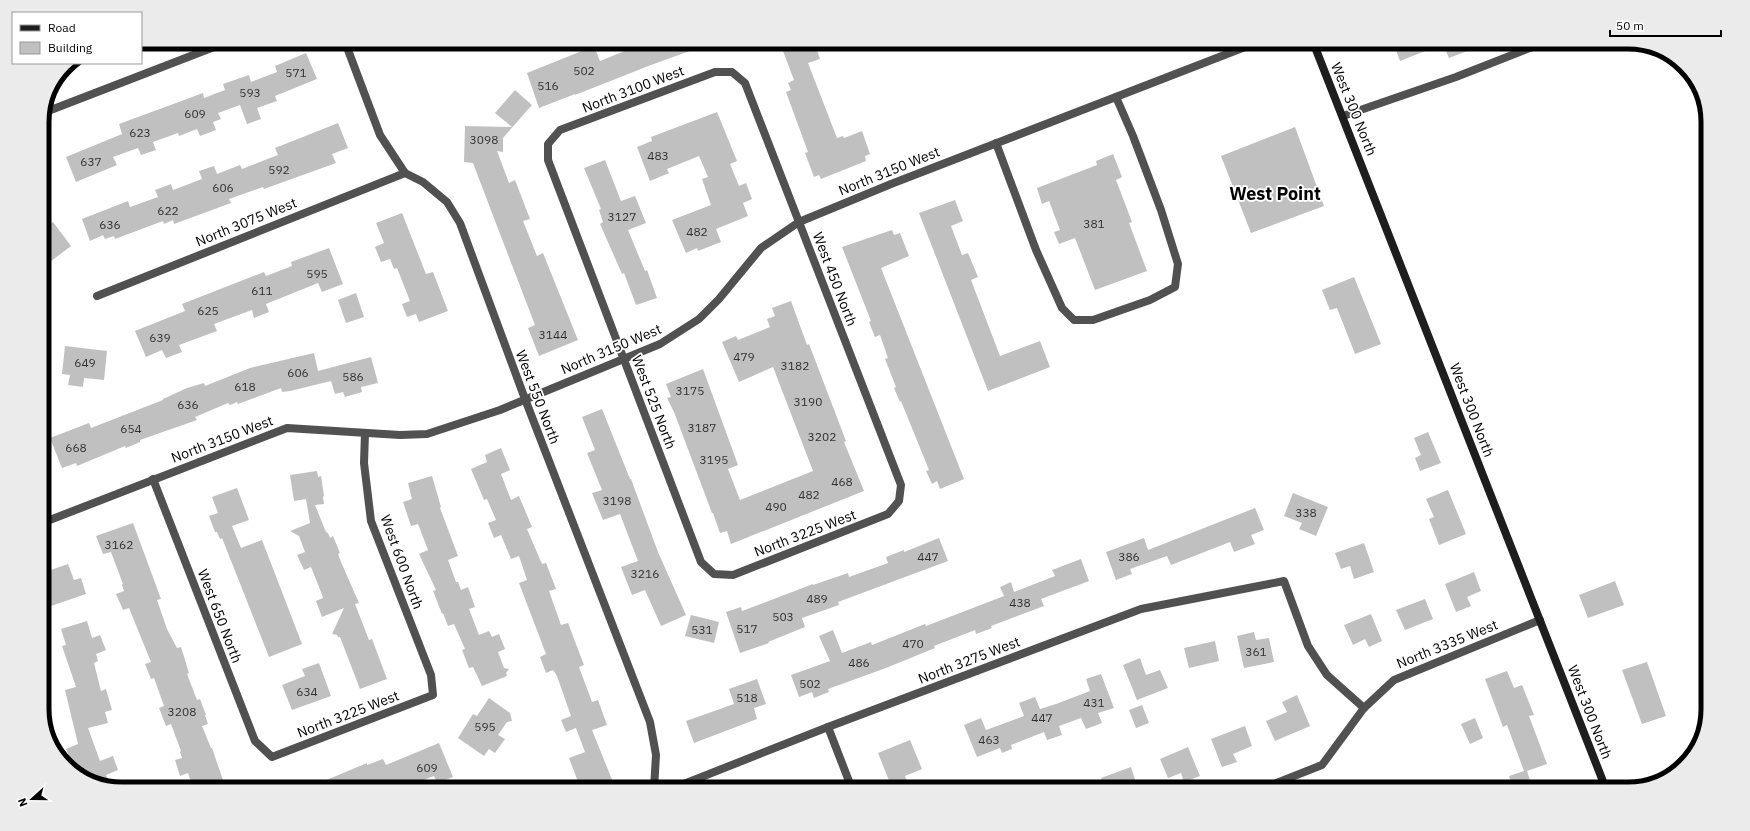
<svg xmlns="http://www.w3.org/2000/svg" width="1750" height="831" font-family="'IBM Plex Sans',sans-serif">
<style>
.building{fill:#c0c0c0}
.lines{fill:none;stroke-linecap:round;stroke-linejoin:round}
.lane{stroke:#515151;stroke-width:8}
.street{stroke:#515151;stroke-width:8}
.secondary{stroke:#1e1e1e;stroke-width:8}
.labels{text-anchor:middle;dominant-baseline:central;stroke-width:3.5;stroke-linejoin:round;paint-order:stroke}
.number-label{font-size:12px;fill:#303030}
.street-label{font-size:14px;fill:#000;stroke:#fff}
.district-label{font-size:18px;font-weight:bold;fill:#000;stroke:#fff}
.rim{fill:none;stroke:#000;stroke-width:5}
</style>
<rect width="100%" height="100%" fill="#fff"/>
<g class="building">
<path d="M647,42H709V44L651,65L575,95V94L539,108L527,73L594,46L600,61Z"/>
<path d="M782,42H814L820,59L808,63L837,138L843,136L844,138L862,131L870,154L865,156L866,161L821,179L819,175L814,177L805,153L808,152L786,92L791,90L788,83L794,80L783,51L785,50Z"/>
<path d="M1393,42H1488V43L1449,58L1443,44L1400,61Z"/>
<path d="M306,53L317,79L275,96L277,101L257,108L261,119L247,124L240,105L218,113L221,119L213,122L216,130L200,136L197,129L179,136L178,133L153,142L156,150L141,155L138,148L113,157L117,165L76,182L66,157L122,134L119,124L203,93L204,98L225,90L223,84L249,75L251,82L277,72L275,66Z"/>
<path d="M515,90L532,105L503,138V152L497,151L509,183L515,180L530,219L523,221L537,256L543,253L578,340L539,356L528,328L535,325L492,213L473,163L464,162L465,126L512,127L495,113Z"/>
<path d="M717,112L737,161L730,164L739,186L746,183L752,199L743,203L748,216L716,229L721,242L698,251L697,248L686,253L672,220L711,205L702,179L708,177L699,156L667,169L669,173L650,181L637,147L652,141L651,137Z"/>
<path d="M338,123L348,148L332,154L336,163L264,189L263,187L229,199L231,203L174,224L173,220L164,224L163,221L115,239L114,236L105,239L103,235L90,241L82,219L128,201L130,207L158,197L155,190L171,184L173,190L202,179L199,171L214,166L217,174L240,165L242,169L278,155L275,148Z"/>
<path d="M1295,127L1324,206L1251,233L1221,156Z"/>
<path d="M1113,154L1122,177L1116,180L1132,222L1129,223L1147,271L1095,290L1075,238L1059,244L1054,232L1060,230L1049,201L1042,204L1037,188L1097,165L1096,161Z"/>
<path d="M605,160L621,201L635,196L646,223L628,230L645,271L647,270L657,298L636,305L624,273L622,274L600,224L603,222L599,210L601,209L584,168Z"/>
<path d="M955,200L963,221L951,226L962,255L968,253L978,277L971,280L1000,356L1040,341L1050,367L988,391L919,213Z"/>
<path d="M402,213L426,274L433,272L448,311L419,322L416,314L407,317L402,304L410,301L397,268L394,269L390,259L381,262L375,247L384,243L376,223Z"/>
<path d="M53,222L71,246L42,268V229Z"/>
<path d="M892,230L894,235L900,233L909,256L881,268L964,479L940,489L937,481L932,484L926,471L929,470L901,401L900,402L894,388L896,387L885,359L888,358L880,335L875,337L869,322L871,321L842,247Z"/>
<path d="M329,248L343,284L322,292L318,283L266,304L269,312L254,318L252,310L214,324L217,331L179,345L182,352L166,358L162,350L146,357L135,331L185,311L182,304L264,272L266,276L292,266L291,262Z"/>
<path d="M1354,277L1381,344L1355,354L1337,308L1330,310L1322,290Z"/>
<path d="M356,293L364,317L346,323L338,300Z"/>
<path d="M791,301L807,345L809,344L846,441L844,442L864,491L731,544L727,531L720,533L713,513H712L674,412L667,398L671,397L666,384L703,369L738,465L728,469L740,500L813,471L773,367L739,382L722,342L736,336L738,340L770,327L767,319L775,316L772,308Z"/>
<path d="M65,346L107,351L104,380L84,378L83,387L68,385L70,375L62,374Z"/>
<path d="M314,353L318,371L371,357L378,383L361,387L362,392L345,397L343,392L335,394L331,381L290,391L282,392L281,388L238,404L237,402L230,405L228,403L195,417L197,420L140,440V442L126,448L125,446L77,466L76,463L62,468L50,438L89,423L91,428L163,400V399L187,388L204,383L205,386L250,368Z"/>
<path d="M602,409L630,479H631L658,552L686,615L661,626L645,590L632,595L621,567L638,561L620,514L603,520L592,493L602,490L587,453L595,450L582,417Z"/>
<path d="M1428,432L1441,463L1420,471L1415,458L1421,455L1414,438Z"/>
<path d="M501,448L510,470L501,474L511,500L519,496L532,527L527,529L542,564L546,563L556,589L549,591L561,625L568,623L584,665L579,667L592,702L598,700L607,725L592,730L613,782L597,788L594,781L580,787L569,758L585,752L576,728L566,732L561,720L571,716L557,676L553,670L546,673L540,657L546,654L519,583L527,580L519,556L511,559L501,535L494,538L488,523L496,520L487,499L484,500L471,469L487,462L485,455Z"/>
<path d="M317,471L318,477L321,476L324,496L323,497L324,504L315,505L326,532L328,533L330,538L333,536L340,553L338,554L341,562L359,603L355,604L369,640L372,639L387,679L360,689L340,637H338L337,635L332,634L344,608L322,617L316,601L323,598L321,592L311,567L304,570L297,555L305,552L299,536L290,531L310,523L306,499L294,501L290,475Z"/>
<path d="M432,476L441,507L440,508L458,556L448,560L456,582H458L461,590L468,587L475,607L469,609L479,635L489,631L492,637L499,634L505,649L498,652L504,668L509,669L506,673L507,676L482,686L473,667L469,668L462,650L465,649L454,624L448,626L443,613L442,614L433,591L436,590L419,554L428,550L418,524L411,526L403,502L412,499L408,483Z"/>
<path d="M237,488L249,520L232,526L241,548L262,540L302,644L269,657L222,538L220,539L217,532H215L209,516L218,513L212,497Z"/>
<path d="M1448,490L1466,534L1439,545L1429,519L1434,517L1426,499Z"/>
<path d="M1293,493L1328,507L1316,536L1299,529L1302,523L1284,516Z"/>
<path d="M1255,508L1264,530L1251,535L1255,544L1234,552L1230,542L1171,565L1167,556L1130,569L1132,574L1116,580L1106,552L1144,538L1148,550Z"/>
<path d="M133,523L161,599L157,600L167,629L177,648L181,647L189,673L187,674L197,700L200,699L206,715H205L208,724L202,726L211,748H212L224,783L208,789H193L188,773L180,776L175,760L182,758L180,752L181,751L171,724L166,726L159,708L164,706L154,678L151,679L145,664L151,662L129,608L123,610L116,594L124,591L122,585L123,584L111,552L103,554L96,536Z"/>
<path d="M939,538L948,561L838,602L839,605L802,618L805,627L768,642L769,643L740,653L726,612L741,607L742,611L813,584V585L848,573L849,577L888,563L886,557L904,550V552Z"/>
<path d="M1364,543L1374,572L1354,579L1350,566L1341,569L1335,553Z"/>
<path d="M1081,559L1089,581L1041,599L1044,606L991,626L992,628L976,634L975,630L934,646L935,648L886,668L828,689L829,692L814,698L812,692L799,697L791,675L830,661L819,636L833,630L842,653L871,642L872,645L925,624L926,626L1004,596L1000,587L1011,582L1014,592L1055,576L1052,570Z"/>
<path d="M68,564L74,580L81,578L86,594L51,606L49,599L46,600L42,589V573Z"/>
<path d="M1474,572L1481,591L1467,597L1471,606L1456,612L1445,584Z"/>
<path d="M1615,581L1624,605L1588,618L1579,595Z"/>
<path d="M1425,599L1433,619L1405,630L1396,610Z"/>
<path d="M1371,614L1382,641L1369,647L1365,639L1353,645L1344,625Z"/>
<path d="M691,615L719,622L714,643L685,636Z"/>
<path d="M87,621L92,638L100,635L106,650L96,654L98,661L94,663L101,691L106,689L112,710L105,712L108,723L88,728L100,761L113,756L118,770L106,775L111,787L91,783L74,768L66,749L78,744L65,690L76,687L62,646L66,645L61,629Z"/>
<path d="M1254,632L1256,640L1269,638L1274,662L1244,668L1237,636Z"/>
<path d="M1215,641L1219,661L1189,668L1184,648Z"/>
<path d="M1140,658L1146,675L1160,670L1168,688L1137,700L1123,665Z"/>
<path d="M1647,662L1666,716L1642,724L1622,670Z"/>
<path d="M319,663L331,696L292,710L282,685L305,676L302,669Z"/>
<path d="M1507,671L1514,688L1522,685L1534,715L1529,716L1547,764L1527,771L1533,789H1513L1509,776L1524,771L1507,725L1503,727L1485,679Z"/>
<path d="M1101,674L1114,708L1098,713L1102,723L1086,729L1081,718L1059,726L1062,735L1047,740L1044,732L1011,745L1012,749L1002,753L1000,748L977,757L964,725L981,718L986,730L1024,716L1019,703L1035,697L1040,709L1056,704L1090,691L1086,679Z"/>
<path d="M757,679L766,704L754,708L757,719L694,743L686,721L734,704L729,689Z"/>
<path d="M1297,695L1310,726L1275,741L1266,721L1287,712L1282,702Z"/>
<path d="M489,698L510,713L512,721L507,722L498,735L505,739L495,753L489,749L484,756L458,738L473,714L477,716Z"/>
<path d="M1142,705L1149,723L1136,728L1129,710Z"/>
<path d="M1475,718L1483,738L1470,744L1461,724Z"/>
<path d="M1245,726L1252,746L1233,754L1237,762L1222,767L1211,739Z"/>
<path d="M910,740L922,769L905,776L907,781L892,788L878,753Z"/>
<path d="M439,743L453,777L437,783L434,776L400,789H305L367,763V765L383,759L386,765Z"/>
<path d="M1188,747L1200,776L1184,782L1181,773L1168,778L1160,759Z"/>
<path d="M1131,767L1138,789H1105L1101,778Z"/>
</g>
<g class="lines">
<g class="lane">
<path d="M1343,116L1456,77L1545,42"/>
<path d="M996,143L1036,250L1062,308L1074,320H1093L1150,300L1175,287L1178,264L1161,210L1133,136L1116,97"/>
</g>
<g class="street">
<path d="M345,42L380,135L405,173L423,182L447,202L460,223L525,399L650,722L656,755L654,789"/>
<path d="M715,72H732L745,83L901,485L899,501L888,514L733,575L714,574L701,562L548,160V144L560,130Z"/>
<path d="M43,113L227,42"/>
<path d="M97,296L405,173"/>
<path d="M153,479L255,741L272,757L433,695L431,675L371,521L364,463L365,433"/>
<path d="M42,523L287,428L400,435L427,434L500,410L660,344L699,319L719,299L761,248L799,222L891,184L1258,42"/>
<path d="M828,727L852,789"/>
<path d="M671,789L828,727L1141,609L1284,581L1308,646L1327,675L1364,708"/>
<path d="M1261,789L1322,765L1364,708L1394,680L1540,620"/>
</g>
<path class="secondary" d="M1313,42L1606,789"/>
</g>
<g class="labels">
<g class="number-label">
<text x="584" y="70">502</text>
<text x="296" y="72">571</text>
<text x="548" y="85">516</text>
<text x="250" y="92">593</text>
<text x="195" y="113">609</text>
<text x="140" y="132">623</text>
<text x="484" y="139">3098</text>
<text x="658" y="155">483</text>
<text x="91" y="161">637</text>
<text x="279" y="169">592</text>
<text x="223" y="187">606</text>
<text x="168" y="210">622</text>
<text x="622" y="216">3127</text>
<text x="1094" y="223">381</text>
<text x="110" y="224">636</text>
<text x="697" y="231">482</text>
<text x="317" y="273">595</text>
<text x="262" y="290">611</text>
<text x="208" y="310">625</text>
<text x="553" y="334">3144</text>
<text x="160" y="337">639</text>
<text x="744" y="356">479</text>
<text x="85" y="362">649</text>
<text x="795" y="365">3182</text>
<text x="298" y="372">606</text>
<text x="353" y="376">586</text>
<text x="245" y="386">618</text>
<text x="690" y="390">3175</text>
<text x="808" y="401">3190</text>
<text x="188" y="404">636</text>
<text x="702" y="427">3187</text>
<text x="131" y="428">654</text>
<text x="822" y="436">3202</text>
<text x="76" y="447">668</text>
<text x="714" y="459">3195</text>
<text x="842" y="481">468</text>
<text x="809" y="494">482</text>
<text x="617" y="500">3198</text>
<text x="776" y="506">490</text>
<text x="1306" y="512">338</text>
<text x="119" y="544">3162</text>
<text x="928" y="556">447</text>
<text x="1129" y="556">386</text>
<text x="645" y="573">3216</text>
<text x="817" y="598">489</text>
<text x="1020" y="602">438</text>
<text x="783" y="616">503</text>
<text x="747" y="628">517</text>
<text x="702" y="629">531</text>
<text x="913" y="643">470</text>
<text x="1256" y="651">361</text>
<text x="859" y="662">486</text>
<text x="810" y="683">502</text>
<text x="307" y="691">634</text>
<text x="747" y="697">518</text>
<text x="1094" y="702">431</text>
<text x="182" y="711">3208</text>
<text x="1042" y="717">447</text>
<text x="485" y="726">595</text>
<text x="989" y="739">463</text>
<text x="427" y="767">609</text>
</g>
<g class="street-label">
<text transform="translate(633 89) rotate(-21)">North 3100 West</text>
<text transform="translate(1354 109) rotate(68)">West 300 North</text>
<text transform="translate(889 171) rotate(-22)">North 3150 West</text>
<text transform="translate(246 222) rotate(-22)">North 3075 West</text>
<text transform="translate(835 279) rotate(69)">West 450 North</text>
<text transform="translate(611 349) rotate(-23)">North 3150 West</text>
<text transform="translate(538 397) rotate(69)">West 550 North</text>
<text transform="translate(654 402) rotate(69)">West 525 North</text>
<text transform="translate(1472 410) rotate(69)">West 300 North</text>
<text transform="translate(222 439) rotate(-21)">North 3150 West</text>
<text transform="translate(805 533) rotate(-21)">North 3225 West</text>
<text transform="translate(402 562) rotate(70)">West 600 North</text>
<text transform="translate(220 616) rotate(69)">West 650 North</text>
<text transform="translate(1447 644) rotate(-22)">North 3335 West</text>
<text transform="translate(969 660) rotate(-21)">North 3275 West</text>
<text transform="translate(1590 712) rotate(69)">West 300 North</text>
<text transform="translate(348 714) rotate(-21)">North 3225 West</text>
</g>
<g class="district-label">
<text x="1275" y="193">West Point</text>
</g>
</g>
<path d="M0 0H1750V831H0ZM122 49H1628A73 73 0 0 1 1701 122V709A73 73 0 0 1 1628 782H122A73 73 0 0 1 49 709V122A73 73 0 0 1 122 49Z" fill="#ebebeb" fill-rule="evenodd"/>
<path class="rim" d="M122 49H1628A73 73 0 0 1 1701 122V709A73 73 0 0 1 1628 782H122A73 73 0 0 1 49 709V122A73 73 0 0 1 122 49Z"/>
<rect x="12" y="12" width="130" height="52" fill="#ffffff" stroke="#999999"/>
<rect x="20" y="25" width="20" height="6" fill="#1e1e1e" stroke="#999999"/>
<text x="48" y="32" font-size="12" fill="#000000">Road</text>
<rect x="20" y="42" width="20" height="12" fill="#c0c0c0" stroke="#999999"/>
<text x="48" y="52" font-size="12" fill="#000000">Building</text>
<g transform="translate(32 799) rotate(249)" stroke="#ffffff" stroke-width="3" paint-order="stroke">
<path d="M0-3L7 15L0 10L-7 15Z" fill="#000000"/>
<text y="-6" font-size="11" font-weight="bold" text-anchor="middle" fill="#000000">N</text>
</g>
<path d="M1610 30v6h111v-6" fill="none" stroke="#000000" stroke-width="2"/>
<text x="1616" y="30" font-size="12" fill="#000000" stroke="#ffffff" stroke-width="3" paint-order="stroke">50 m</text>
</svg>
